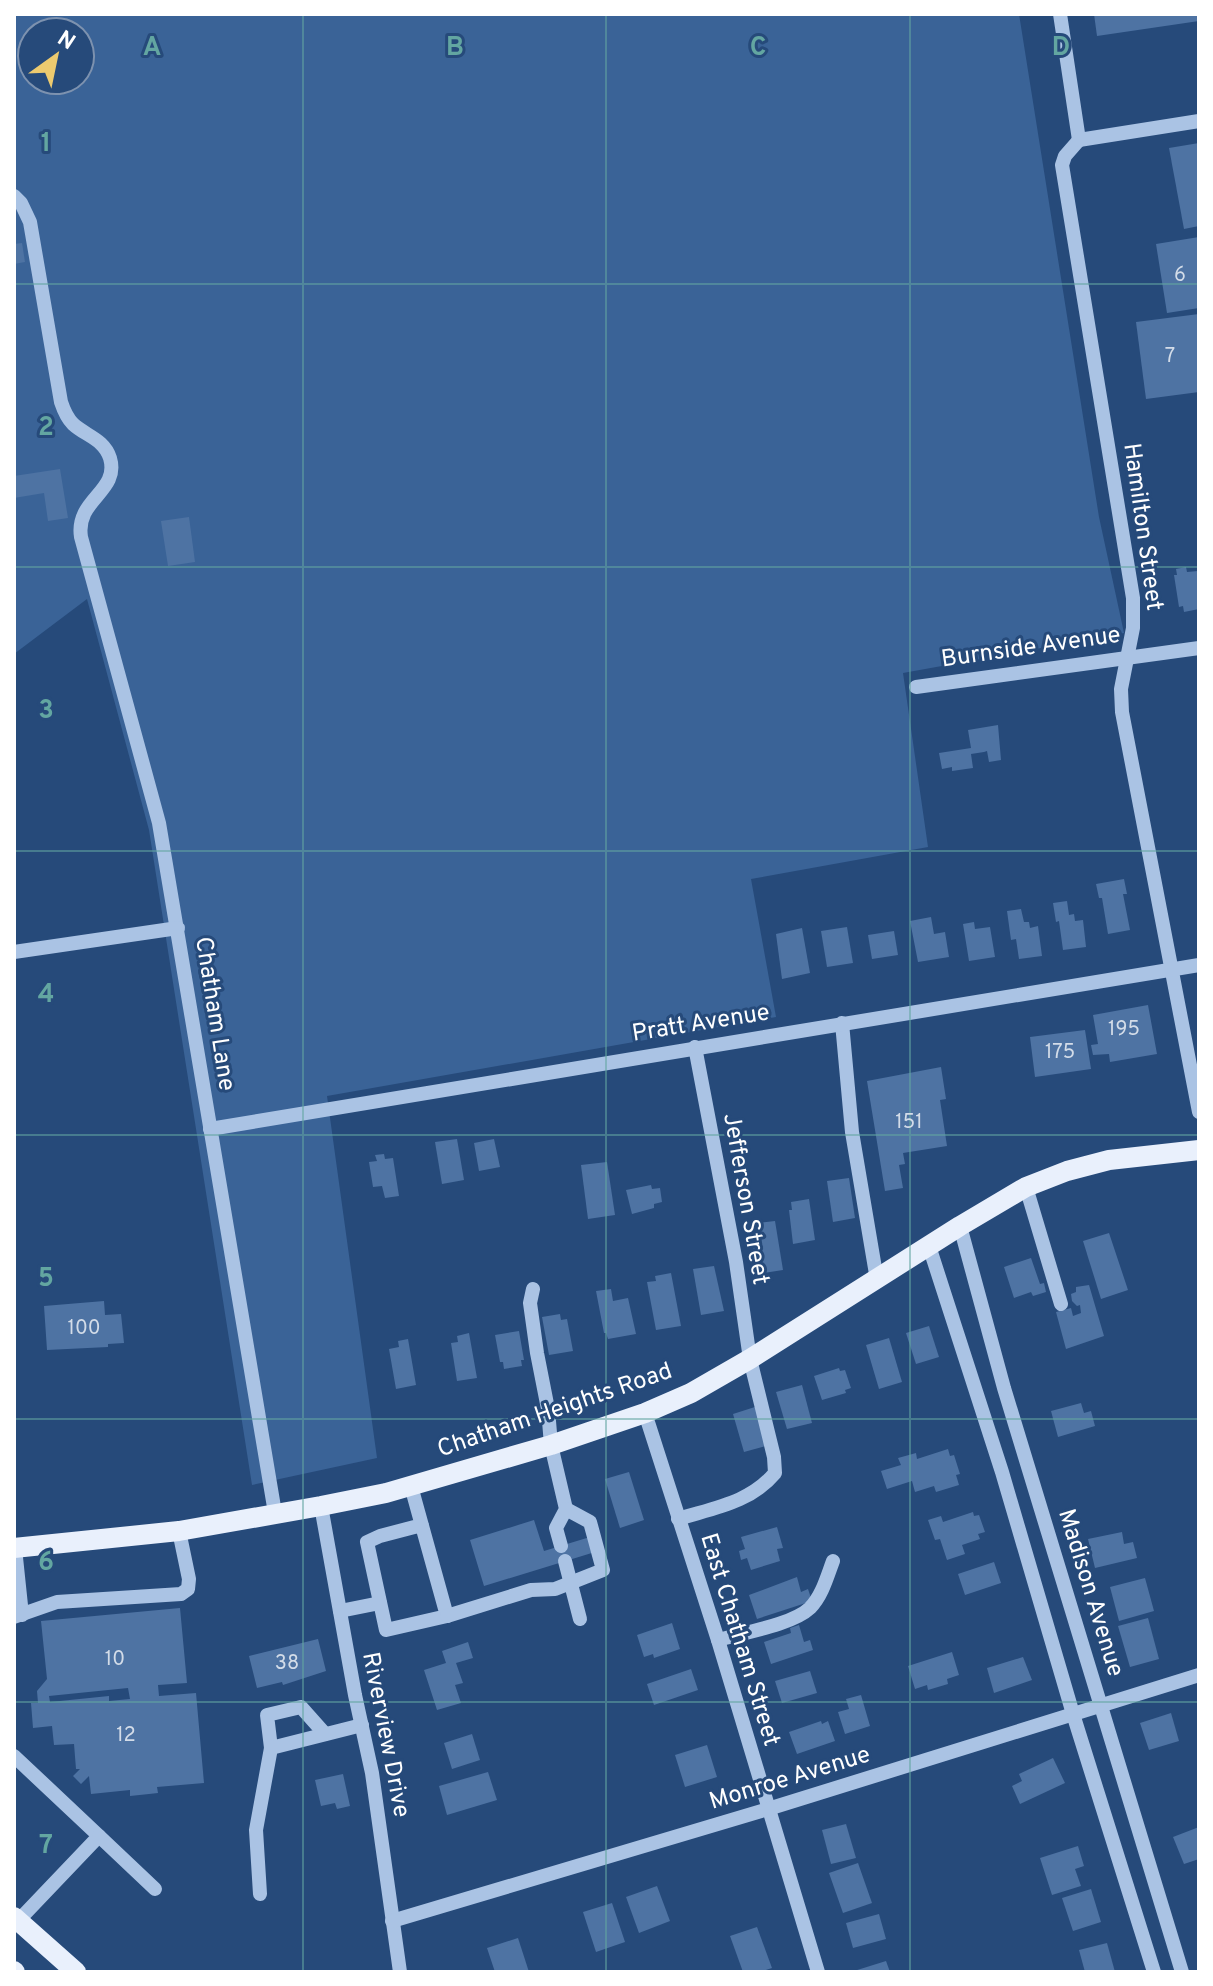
<svg xmlns="http://www.w3.org/2000/svg" width="1213" height="1986" font-family="Overpass,sans-serif">
<style>
.green{fill:#3a6397;fill-rule:evenodd}
.building{fill:#4e73a3;fill-rule:evenodd}
.lines{fill:none;stroke-linecap:round;stroke-linejoin:round}
.minor{stroke:#aac3e4;stroke-width:14}
.major{stroke:#e9f0fc;stroke-width:20}
.grid{fill:none;stroke:#63a6a1;stroke-width:2;stroke-opacity:0.55}
.labels{text-anchor:middle;dominant-baseline:central;stroke-width:6;stroke-linejoin:round;paint-order:stroke}
.number-label{font-size:20px;fill:#d3dce8}
.street-label{font-size:24px;fill:#fff;stroke:#264a7a}
.grid-label{font-size:26px;text-anchor:middle;font-weight:bold;fill:#63a6a1;stroke:#264a7a;stroke-width:6;stroke-linejoin:round;paint-order:stroke}
</style>
<rect width="100%" height="100%" fill="#264a7a"/>
<path class="green" d="M14,14H1019L1099,517L1124,633L903,673L928,847L751,879L776,1017L327,1096L377,1458L252,1485L149,830L87,599L14,654ZM32,32H80V80H32Z"/>
<g class="building">
<path d="M1094,14H1199V21L1097,36Z"/>
<path d="M1199,143V226L1184,229L1169,148Z"/>
<path d="M1199,237V308L1167,313L1156,244Z"/>
<path d="M22,243L25,262L14,264V244Z"/>
<path d="M1199,314V392L1146,399L1136,322Z"/>
<path d="M60,469L68,518L48,521L44,493L14,498V476Z"/>
<path d="M189,517L195,562L168,566L161,521Z"/>
<path d="M1186,567L1187,572L1198,571L1199,609L1184,612L1183,606L1179,607L1174,575H1177L1176,569Z"/>
<path d="M998,725L1001,760L989,762L987,751L984,752L971,754L973,768L952,771V767L942,769L939,753L971,748L968,730Z"/>
<path d="M1124,879L1127,894H1123L1130,930L1108,934L1102,898H1099L1096,884Z"/>
<path d="M1067,901L1069,915L1074,914L1075,921L1083,920L1086,947L1063,950L1059,921L1056,922L1053,903Z"/>
<path d="M1021,909L1024,922H1029L1030,928L1038,926L1042,956L1019,959L1016,939L1011,940L1007,911Z"/>
<path d="M931,917L934,934L945,932L949,957L918,962L910,921Z"/>
<path d="M974,922L975,929L990,927L995,957L969,961L963,924Z"/>
<path d="M847,927L853,963L827,967L821,931Z"/>
<path d="M802,928L810,973L782,979L776,934Z"/>
<path d="M894,931L898,955L872,959L868,935Z"/>
<path d="M1148,1005L1157,1054L1110,1062L1109,1054L1093,1055L1091,1045L1098,1044L1093,1015Z"/>
<path d="M1085,1030L1091,1069L1035,1077L1030,1037Z"/>
<path d="M941,1067L946,1099L940,1100L947,1146L903,1153L905,1164L899,1165L903,1188L885,1191L867,1081Z"/>
<path d="M457,1139L464,1180L442,1184L435,1142Z"/>
<path d="M494,1139L500,1167L479,1171L474,1143Z"/>
<path d="M384,1154L385,1159L393,1158L399,1196L385,1198L382,1186L373,1187L369,1162L377,1161L375,1155Z"/>
<path d="M607,1162L615,1215L588,1219L581,1165Z"/>
<path d="M849,1178L855,1218L833,1222L827,1181Z"/>
<path d="M651,1185L652,1189L660,1188L662,1202L654,1204V1208L632,1214L626,1190Z"/>
<path d="M809,1199L815,1240L793,1244L789,1210H792L791,1202Z"/>
<path d="M775,1221L783,1270L757,1274L749,1224Z"/>
<path d="M1109,1233L1128,1290L1101,1299L1083,1241Z"/>
<path d="M1031,1258L1040,1284L1044,1283L1046,1292L1033,1296L1031,1292L1014,1298L1004,1267Z"/>
<path d="M714,1266L724,1311L701,1315L693,1269Z"/>
<path d="M671,1273L681,1326L656,1330L647,1282L656,1281L655,1276Z"/>
<path d="M1089,1285L1104,1336L1066,1349L1056,1312L1071,1308L1073,1316L1081,1313L1080,1305L1077,1306L1072,1301L1071,1294L1076,1292V1287Z"/>
<path d="M611,1289L613,1301L628,1298L636,1334L608,1339L606,1333H604L596,1291Z"/>
<path d="M104,1301L105,1315L121,1314L124,1343L108,1344V1347L47,1350L44,1306Z"/>
<path d="M560,1314L561,1320L567,1319L573,1351L549,1355L542,1317Z"/>
<path d="M929,1326L939,1357L916,1364L906,1333Z"/>
<path d="M519,1331L524,1360H521L522,1366L504,1369L503,1362H500L495,1335Z"/>
<path d="M469,1333L477,1378L457,1381L451,1343L458,1342L457,1336Z"/>
<path d="M889,1338L902,1382L879,1389L866,1345Z"/>
<path d="M408,1339L416,1385L396,1389L389,1349L399,1347L398,1341Z"/>
<path d="M839,1368L840,1371L845,1370L851,1388L845,1390L846,1393L822,1400L814,1376Z"/>
<path d="M802,1385L812,1423L787,1429L776,1392Z"/>
<path d="M1081,1403L1084,1413L1091,1411L1095,1426L1058,1437L1051,1411Z"/>
<path d="M758,1406L769,1445L744,1452L733,1414Z"/>
<path d="M948,1449L950,1456L954,1455L960,1474L956,1475L959,1485L936,1492L934,1486L915,1492L912,1481L887,1489L881,1471L901,1465L898,1458L916,1453L917,1459Z"/>
<path d="M629,1472L644,1520L620,1528L605,1479Z"/>
<path d="M973,1512L974,1516L979,1515L985,1532L978,1534L980,1539L962,1545L965,1554L947,1560L940,1539L935,1540L928,1520L941,1516L943,1522Z"/>
<path d="M534,1520L544,1551L590,1537L595,1552L484,1586L470,1540Z"/>
<path d="M777,1527L783,1548L777,1549L780,1561L751,1570L747,1558L741,1560L739,1551L745,1549L741,1537Z"/>
<path d="M1122,1532L1124,1544L1133,1542L1137,1558L1095,1568L1088,1539Z"/>
<path d="M994,1562L1001,1583L965,1595L958,1574Z"/>
<path d="M797,1577L801,1592L808,1589L812,1601L757,1619L749,1595Z"/>
<path d="M1145,1578L1154,1611L1119,1621L1110,1587Z"/>
<path d="M180,1608L187,1683L158,1685L159,1696L196,1693L204,1783L157,1787L158,1793L149,1794L130,1796V1790L91,1794L89,1776L81,1784L73,1776L80,1769H76L74,1744L54,1745L52,1726L33,1728L31,1703H38L37,1691L47,1679L41,1621ZM128,1688L130,1699L109,1701V1696L50,1702L49,1696Z"/>
<path d="M1148,1618L1159,1659L1130,1667L1118,1626Z"/>
<path d="M672,1623L680,1649L654,1658L653,1654L644,1657L637,1635Z"/>
<path d="M799,1625L804,1642L810,1640L813,1650L771,1664L764,1642L791,1633L790,1628Z"/>
<path d="M318,1639L326,1671L283,1685L282,1682L257,1688L249,1656Z"/>
<path d="M468,1642L473,1658L456,1663L463,1683L455,1685L461,1703L437,1710L424,1670L446,1663L442,1651Z"/>
<path d="M952,1652L959,1675L947,1679L948,1684L928,1690L927,1685L915,1689L908,1666Z"/>
<path d="M1023,1657L1032,1680L994,1693L987,1668Z"/>
<path d="M691,1669L698,1690L654,1705L647,1684Z"/>
<path d="M810,1671L817,1693L782,1703L775,1681Z"/>
<path d="M861,1695L870,1726L845,1734L838,1712L849,1709L846,1699Z"/>
<path d="M1171,1713L1179,1741L1149,1750L1140,1723Z"/>
<path d="M821,1721L822,1724L828,1721L835,1741L797,1754L789,1732Z"/>
<path d="M472,1734L480,1760L452,1769L444,1743Z"/>
<path d="M707,1745L717,1777L685,1787L675,1755Z"/>
<path d="M1053,1758L1065,1783L1020,1804L1012,1786L1022,1781L1019,1774Z"/>
<path d="M488,1772L497,1800L447,1815L439,1786Z"/>
<path d="M343,1774L350,1806L337,1809L335,1803L321,1806L315,1780Z"/>
<path d="M846,1824L856,1858L831,1864L822,1830Z"/>
<path d="M1199,1827V1859L1184,1864L1173,1837Z"/>
<path d="M1078,1846L1084,1866L1075,1869L1081,1886L1052,1895L1040,1858Z"/>
<path d="M858,1863L872,1903L843,1913L829,1873Z"/>
<path d="M657,1886L670,1921L639,1933L626,1897Z"/>
<path d="M1091,1889L1101,1922L1073,1931L1062,1898Z"/>
<path d="M612,1903L625,1942L596,1952L583,1912Z"/>
<path d="M879,1914L886,1939L853,1948L846,1923Z"/>
<path d="M757,1927L772,1968L760,1972H743L730,1936Z"/>
<path d="M518,1938L529,1972H495L487,1948Z"/>
<path d="M1107,1943L1115,1972H1085L1079,1950Z"/>
<path d="M886,1961L890,1972H854V1971Z"/>
</g>
<g class="lines">
<g class="minor">
<path d="M1060,14L1079,140"/>
<path d="M1079,140L1065,156L1062,165L1133,598V628L1121,689L1122,712L1199,1112"/>
<path d="M1079,140L1199,121"/>
<path d="M14,196L21,203L30,222L61,402C64,411 67,418 73,424C86,436 104,439 110,458C120,492 75,499 81,537L159,823L275,1513"/>
<path d="M916,687L1199,648"/>
<path d="M14,952L178,928"/>
<path d="M842,1023L852,1132L877,1280"/>
<path d="M210,1129L1199,965"/>
<path d="M1026,1187L1061,1304"/>
<path d="M960,1226L1004,1388L1182,1972"/>
<path d="M929,1246L1002,1472L1073,1714L1154,1972"/>
<path d="M533,1289L530,1303L537,1353L548,1409L551,1445L566,1509L556,1528L561,1546"/>
<path d="M645,1413L718,1640L818,1972"/>
<path d="M411,1486L447,1616L386,1630L367,1542L380,1536L422,1525"/>
<path d="M321,1506L355,1695L372,1773L400,1972"/>
<path d="M678,1519C713,1508 750,1503 775,1473L774,1457L750,1359L736,1262L695,1047"/>
<path d="M15,1548L22,1615"/>
<path d="M565,1561L580,1619"/>
<path d="M340,1611L380,1603"/>
<path d="M447,1616L531,1590L555,1589L603,1570L590,1522L566,1509"/>
<path d="M14,1617L57,1602L181,1594L188,1589L189,1579L179,1531"/>
<path d="M718,1640C742,1633 792,1625 810,1608C822,1596 827,1577 833,1561"/>
<path d="M271,1748L267,1715L301,1707L325,1734"/>
<path d="M14,1756L99,1836L18,1921"/>
<path d="M99,1836L155,1889"/>
<path d="M260,1894L256,1830L271,1748L362,1725"/>
<path d="M392,1921L768,1809L1199,1675"/>
</g>
<g class="major">
<path d="M14,1548L179,1531L321,1506L386,1493L551,1445L645,1413L691,1393L750,1359L960,1226L1026,1187L1067,1171L1109,1160L1199,1150"/>
<path d="M14,1917L76,1972"/>
<path d="M14,1971L15,1972"/>
</g>
</g>
<path class="grid" d="M303,14V1972M606,14V1972M910,14V1972M14,284H1199M14,567H1199M14,851H1199M14,1135H1199M14,1419H1199M14,1702H1199"/>
<g class="labels">
<g class="number-label">
<text x="1180" y="276">6</text>
<text x="1170" y="357">7</text>
<text x="1124" y="1030">195</text>
<text x="1060" y="1053">175</text>
<text x="909" y="1123">151</text>
<text x="84" y="1329">100</text>
<text x="115" y="1660">10</text>
<text x="287" y="1664">38</text>
<text x="126" y="1736">12</text>
</g>
<g class="street-label">
<text transform="translate(1142 527) rotate(82)">Hamilton Street</text>
<text transform="translate(1031 648) rotate(-8)">Burnside Avenue</text>
<text transform="translate(214 1014) rotate(81)">Chatham Lane</text>
<text transform="translate(701 1024) rotate(-9)">Pratt Avenue</text>
<text transform="translate(745 1199) rotate(80)">Jefferson Street</text>
<text transform="translate(555 1411) rotate(-19)">Chatham Heights Road</text>
<text transform="translate(1090 1593) rotate(73)">Madison Avenue</text>
<text transform="translate(739 1640) rotate(73)">East Chatham Street</text>
<text transform="translate(385 1735) rotate(79)">Riverview Drive</text>
<text transform="translate(790 1779) rotate(-17)">Monroe Avenue</text>
</g>
</g>
<g class="grid-label">
<text x="152" y="55">A</text>
<text x="455" y="55">B</text>
<text x="758" y="55">C</text>
<text x="1061" y="55">D</text>
<text x="46" y="151">1</text>
<text x="46" y="435">2</text>
<text x="46" y="718">3</text>
<text x="46" y="1002">4</text>
<text x="46" y="1286">5</text>
<text x="46" y="1570">6</text>
<text x="46" y="1853">7</text>
</g>
<rect width="1213" height="1986" fill="none" stroke="#ffffff" stroke-width="32"/>
<g transform="translate(56 56) rotate(33)"><circle r="38" fill="#264a7a" stroke="#7d92af" stroke-width="2"/>
<path d="M0-6L14 30L0 20L-14 30Z" fill="#ecca6f"/>
<text y="-12" font-size="22" font-weight="bold" text-anchor="middle" fill="#ffffff">N</text>
</g>
</svg>
